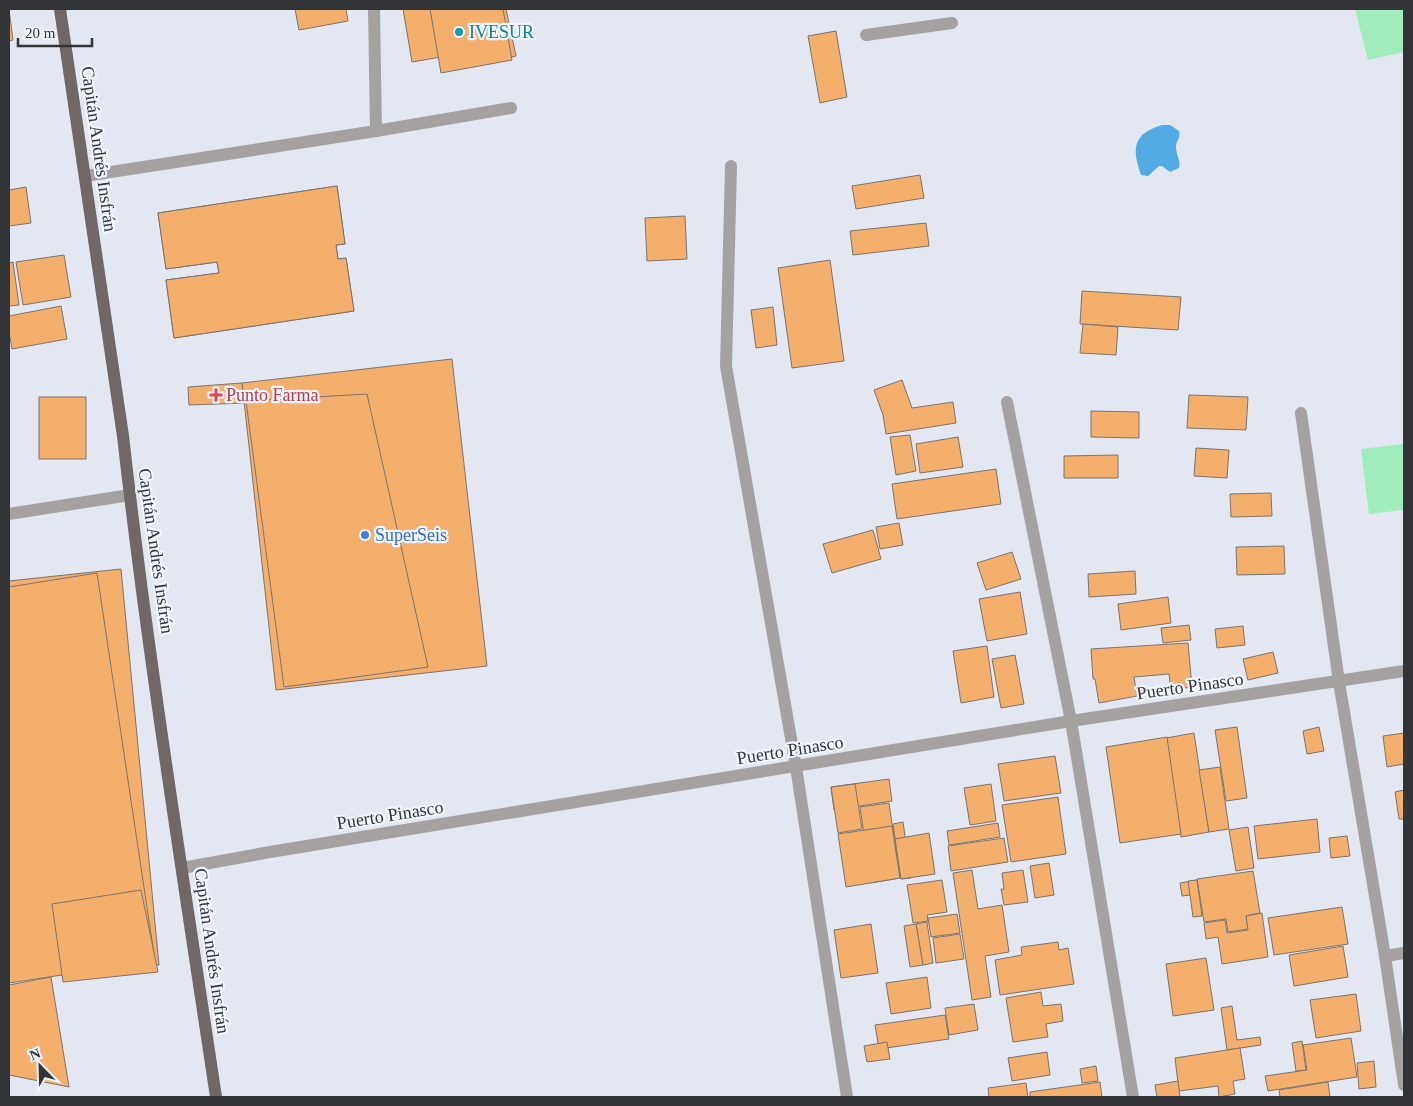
<svg xmlns="http://www.w3.org/2000/svg" width="1413" height="1106" font-family="Georgia,serif">
<style>
.green{fill:#a1ecbd}
.water{fill:#53abe3}
.building{fill:#f5af6c;stroke:#7c746d;fill-rule:evenodd}
.lines{fill:none;stroke-linecap:round;stroke-linejoin:round}
.minor{stroke:#a6a1a1;stroke-width:12}
.major{stroke:#706766;stroke-width:12}
.culture-dot{fill:#0f9aa8;stroke:#f0f5ff;stroke-width:2}
.health-dot{fill:#e0444e;stroke:#f0f5ff;stroke-width:2}
.shop-dot{fill:#3f7fe0;stroke:#f0f5ff;stroke-width:2}
.labels{text-anchor:middle;dominant-baseline:central;stroke-width:4.5;stroke-linejoin:round;paint-order:stroke}
.culture-label{font-size:18px;fill:#0d838f;stroke:#f0f5ff;text-anchor:start}
.street-label{font-size:18px;fill:#323438;stroke:#f0f5ff}
.health-label{font-size:18px;fill:#be3a42;stroke:#f0f5ff;text-anchor:start}
.shop-label{font-size:18px;fill:#366cbe;stroke:#f0f5ff;text-anchor:start}
</style>
<rect width="100%" height="100%" fill="#e3e7f2"/>
<g class="green">
<path d="M1355,9H1404V52L1368,60Z"/>
<path d="M1404,444V510L1369,514L1361,449Z"/>
</g>
<path class="water" d="M1162,125H1170L1179,131C1181,138 1176,140 1176,147C1176,155 1181,160 1179,168L1170,172L1162,166H1159L1148,176L1141,175C1132,149 1132,134 1162,125Z"/>
<g class="building">
<path d="M9,9L13,40L9,41Z"/>
<path d="M295,9H346L348,21L299,30Z"/>
<path d="M403,9H506L516,56L444,72L441,57L412,62Z"/>
<path d="M430,9H503L512,60L441,73Z"/>
<path d="M836,31L847,97L820,103L808,36Z"/>
<path d="M920,175L924,198L856,209L852,186Z"/>
<path d="M337,186L345,244L336,245L338,259L346,258L354,311L174,338L166,280L219,273L217,262L166,269L158,213ZM305,250L308,266L250,276L247,260Z"/>
<path d="M337,186L345,244L336,245L338,259L346,258L354,311L174,338L166,280L219,273L217,262L166,269L158,213Z"/>
<path d="M26,187L31,223L9,226V190Z"/>
<path d="M685,216L687,259L647,261L645,218Z"/>
<path d="M926,223L929,246L853,255L850,231Z"/>
<path d="M64,255L71,297L23,305L16,262Z"/>
<path d="M830,260L844,361L792,368L778,268Z"/>
<path d="M13,262L19,305L9,306V263Z"/>
<path d="M1082,291L1181,297L1178,330L1080,324Z"/>
<path d="M61,306L67,339L12,349L9,332V316Z"/>
<path d="M773,307L777,345L756,348L751,310Z"/>
<path d="M1083,324L1118,327L1116,355L1080,353Z"/>
<path d="M452,359L487,666L276,690L242,383Z"/>
<path d="M902,380L912,408L953,402L956,423L886,434L883,415L874,390Z"/>
<path d="M242,383L244,403L189,405L188,387Z"/>
<path d="M367,394L428,667L284,687L246,401Z"/>
<path d="M1189,395L1248,397L1246,430L1187,428Z"/>
<rect x="39" y="397" width="47" height="62"/>
<path d="M1091,411L1139,412V438L1091,437Z"/>
<path d="M910,435L916,471L896,475L890,437Z"/>
<path d="M958,437L963,467L920,473L916,444Z"/>
<path d="M1196,448L1229,450L1227,478L1194,476Z"/>
<path d="M1118,455V478H1064V456Z"/>
<path d="M996,469L1001,504L897,519L892,484Z"/>
<path d="M1271,493L1272,516L1231,517L1230,494Z"/>
<path d="M899,523L903,545L880,549L876,527Z"/>
<path d="M873,530L881,559L832,573L823,544Z"/>
<path d="M1284,546L1285,574L1237,575L1236,547Z"/>
<path d="M1012,552L1021,579L986,590L977,563Z"/>
<path d="M121,569L159,965L9,980V581Z"/>
<path d="M1135,571L1136,594L1089,597L1088,574Z"/>
<path d="M97,573L155,961L9,983V587Z"/>
<path d="M1020,592L1027,634L987,641L979,599Z"/>
<path d="M1168,597L1171,623L1121,630L1118,604Z"/>
<path d="M1189,625L1191,640L1163,643L1161,628Z"/>
<path d="M1243,626L1245,645L1217,648L1215,629Z"/>
<path d="M1188,643L1192,687L1171,690L1169,674L1134,677L1137,696L1099,703L1095,679H1093L1091,649Z"/>
<path d="M987,646L994,697L961,703L953,651Z"/>
<path d="M1273,652L1278,673L1248,680L1243,659Z"/>
<path d="M1015,655L1024,704L1001,708L992,659Z"/>
<path d="M1237,727L1247,798L1226,801L1215,730Z"/>
<path d="M1319,727L1324,751L1307,754L1303,731Z"/>
<path d="M1194,733L1209,832L1181,837L1166,738Z"/>
<path d="M1404,733V764L1387,767L1383,736Z"/>
<path d="M1167,737L1181,834L1120,843L1106,747Z"/>
<path d="M1055,756L1061,793L1004,801L998,764Z"/>
<path d="M1220,767L1229,829L1209,832L1199,770Z"/>
<path d="M889,779L892,801L834,810L831,787Z"/>
<path d="M855,784L862,829L838,833L831,787Z"/>
<path d="M991,784L996,821L970,825L964,788Z"/>
<path d="M1404,790V819H1399L1395,792Z"/>
<path d="M1058,797L1066,854L1011,862L1002,805Z"/>
<path d="M889,803L900,878L871,883L860,807Z"/>
<path d="M1317,819L1320,852L1258,859L1254,826Z"/>
<path d="M903,822L911,878L901,879L893,824Z"/>
<path d="M998,823L1000,837L949,845L947,831Z"/>
<path d="M892,826L900,878L846,887L838,834Z"/>
<path d="M1248,827L1254,868L1236,871L1229,830Z"/>
<path d="M929,833L935,874L901,879L895,839Z"/>
<path d="M1347,836L1350,856L1331,858L1329,838Z"/>
<path d="M1004,838L1008,862L951,871L948,846Z"/>
<path d="M1049,863L1054,895L1035,898L1030,866Z"/>
<path d="M972,870L978,909L1002,905L1009,952L985,956L991,997L972,1000L953,873Z"/>
<path d="M1023,870L1028,902L1004,905L1001,889H1004L1002,873Z"/>
<path d="M1253,871L1260,913L1246,916L1248,929L1228,932L1226,919L1204,922L1197,879Z"/>
<path d="M942,880L947,912L927,915L928,921L913,923L907,885Z"/>
<path d="M1197,880L1199,894L1182,896L1180,883Z"/>
<path d="M1197,880L1202,916L1193,917L1188,881Z"/>
<path d="M141,890L158,972L63,982L52,904Z"/>
<path d="M1342,907L1348,944L1274,955L1268,918Z"/>
<path d="M1262,913L1268,957L1222,964L1218,937L1206,939L1204,923L1225,920L1227,933L1248,930L1246,916Z"/>
<path d="M957,914L960,933L931,937L928,918Z"/>
<path d="M927,922L933,963L923,965L916,924Z"/>
<path d="M871,924L878,973L841,978L834,930Z"/>
<path d="M916,924L923,965L910,967L904,926Z"/>
<path d="M960,934L964,959L936,963L933,938Z"/>
<path d="M1058,942L1059,950L1068,948L1074,984L1000,995L995,960L1022,955L1021,947Z"/>
<path d="M1343,946L1348,977L1294,986L1289,955Z"/>
<path d="M1206,958L1214,1010L1173,1016L1166,964Z"/>
<path d="M51,977L69,1087L9,1075V985Z"/>
<path d="M927,977L931,1008L891,1014L886,983Z"/>
<path d="M1041,992L1043,1006L1061,1004L1063,1021L1046,1024L1048,1037L1013,1042L1006,998Z"/>
<path d="M1356,994L1361,1031L1316,1038L1310,1000Z"/>
<path d="M974,1004L978,1030L949,1035L945,1008Z"/>
<path d="M1232,1006L1237,1040L1260,1037L1261,1045L1227,1050L1221,1008Z"/>
<path d="M945,1015L949,1039L879,1049L875,1025Z"/>
<path d="M1351,1038L1357,1077L1268,1091L1265,1076L1307,1070L1303,1045Z"/>
<path d="M1302,1041L1306,1070L1296,1071L1292,1043Z"/>
<path d="M887,1042L890,1059L867,1062L864,1046Z"/>
<path d="M1240,1048L1245,1079L1233,1081L1235,1094L1219,1097L1218,1086L1179,1091L1175,1058Z"/>
<path d="M1047,1052L1050,1075L1012,1081L1008,1058Z"/>
<path d="M1374,1061L1376,1087L1359,1089L1357,1063Z"/>
<path d="M1096,1066L1098,1081L1082,1083L1080,1069Z"/>
<path d="M1178,1081L1180,1097H1157L1155,1085Z"/>
<path d="M1100,1082L1102,1097H1030V1092Z"/>
<path d="M1328,1082L1330,1097H1280L1279,1090Z"/>
<path d="M1026,1083L1028,1097H989L988,1088Z"/>
</g>
<g class="lines">
<g class="minor">
<path d="M866,35L952,23"/>
<path d="M376,131L511,108"/>
<path d="M731,166L726,366L796,767L847,1097"/>
<path d="M85,176L376,131L374,9"/>
<path d="M1007,402L1071,721L1133,1097"/>
<path d="M1301,413L1339,682L1385,956L1404,1085"/>
<path d="M9,514L130,495"/>
<path d="M182,868L270,852L1071,721L1404,671"/>
<path d="M1385,956L1404,953"/>
</g>
<path class="major" d="M60,9L123,436C148,657 183,877 216,1097"/>
</g>
<circle class="culture-dot" cx="459" cy="32" r="5"/>
<path class="health-dot" d="M213.5 387.5h5v5h5v5h-5v5h-5v-5h-5v-5h5z"/>
<circle class="shop-dot" cx="365" cy="535" r="5"/>
<g class="labels">
<g class="culture-label">
<text x="469" y="32">IVESUR</text>
</g>
<g class="street-label">
<text transform="translate(99 149) rotate(82)">Capitán Andrés Insfrán</text>
<text transform="translate(156 551) rotate(82)">Capitán Andrés Insfrán</text>
<text transform="translate(1190 686) rotate(-8)">Puerto Pinasco</text>
<text transform="translate(790 750) rotate(-9)">Puerto Pinasco</text>
<text transform="translate(390 815) rotate(-9)">Puerto Pinasco</text>
<text transform="translate(212 951) rotate(82)">Capitán Andrés Insfrán</text>
</g>
<g class="health-label">
<text x="226" y="395">Punto Farma</text>
</g>
<g class="shop-label">
<text x="375" y="535">SuperSeis</text>
</g>
</g>
<rect width="1413" height="1106" fill="none" stroke="#323438" stroke-width="20"/>
<g transform="translate(40 1066) rotate(337)" stroke="#f0f5ff" stroke-width="4" paint-order="stroke">
<path d="M0-4L9 19L0 12L-9 19Z" fill="#323438"/>
<text y="-8" font-size="14" font-weight="bold" text-anchor="middle" fill="#323438">N</text>
</g>
<path d="M18 38v8h74v-8" fill="none" stroke="#323438" stroke-width="2.5"/>
<text x="25" y="38" font-size="15" fill="#323438" stroke="#f0f5ff" stroke-width="4" paint-order="stroke">20 m</text>
</svg>
